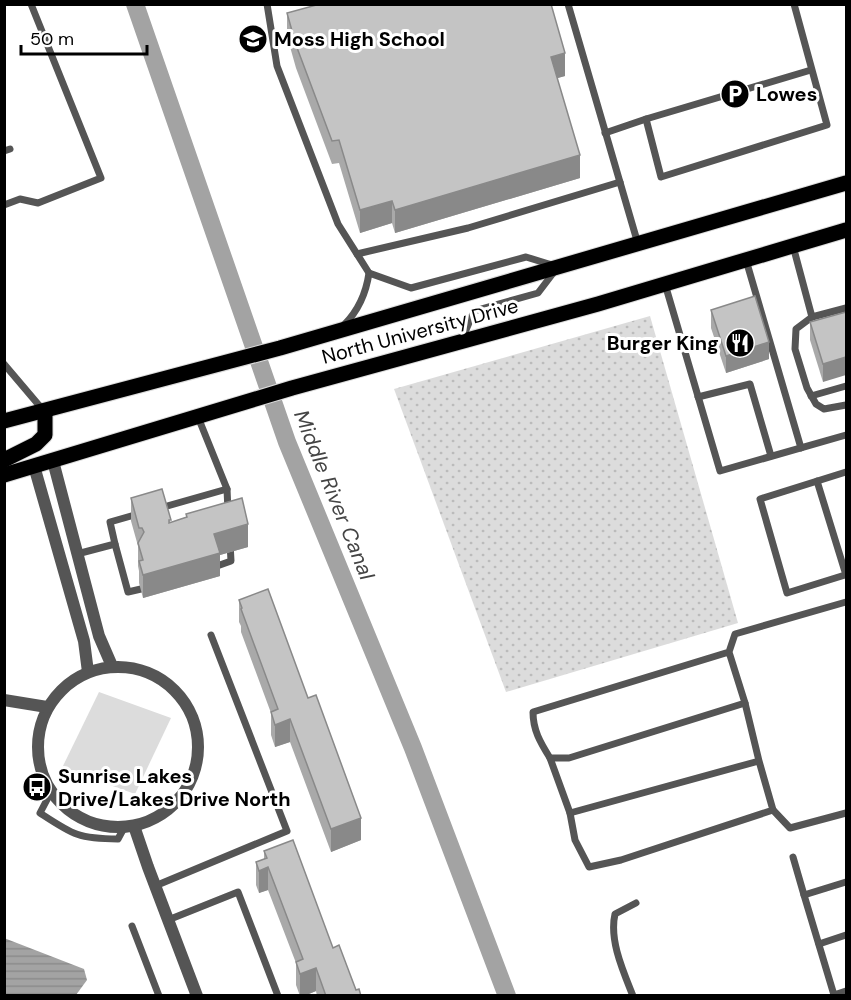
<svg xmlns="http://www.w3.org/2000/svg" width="851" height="1000" font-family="'DM Sans',sans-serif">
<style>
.grass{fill:url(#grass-dots)}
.pitch{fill:#dcdcdc}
.water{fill:url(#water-rules)}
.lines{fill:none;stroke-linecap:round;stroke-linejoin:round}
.canal{stroke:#a3a3a3;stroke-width:18}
.primary-casing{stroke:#dbdbdb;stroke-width:17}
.lane{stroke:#555;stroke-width:7}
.street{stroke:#555;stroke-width:12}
.primary{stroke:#000;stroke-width:15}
.wall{fill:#a9a9a9}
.shaded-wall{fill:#898989}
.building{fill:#c4c4c4;stroke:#898989;stroke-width:1.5}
.labels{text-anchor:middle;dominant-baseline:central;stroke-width:6;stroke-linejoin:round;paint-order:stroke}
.poi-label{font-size:20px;font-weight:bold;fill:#000;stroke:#fff;text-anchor:start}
.street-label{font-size:20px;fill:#000;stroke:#fff}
.water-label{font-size:21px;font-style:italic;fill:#444;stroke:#fff}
</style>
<defs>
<pattern id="grass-dots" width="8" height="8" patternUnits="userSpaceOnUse" patternTransform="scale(1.5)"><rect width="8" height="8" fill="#dcdcdc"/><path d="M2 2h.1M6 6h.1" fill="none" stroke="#bbb" stroke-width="1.8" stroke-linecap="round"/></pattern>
<pattern id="water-rules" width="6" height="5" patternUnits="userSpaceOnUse" patternTransform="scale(1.5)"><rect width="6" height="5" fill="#a3a3a3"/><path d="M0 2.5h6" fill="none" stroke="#8b8b8b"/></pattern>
</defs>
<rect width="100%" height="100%" fill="#fff"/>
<path class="grass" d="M650,316L738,623L506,692L394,389Z"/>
<path class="pitch" d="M99,692L171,718L135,794L62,768Z"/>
<path class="water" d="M4,938L84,969L87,980L76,995H5Z"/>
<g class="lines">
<path class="canal" d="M135,4L287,442L413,748L507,996"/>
<g class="primary-casing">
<g id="primary">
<path d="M4,421L280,348L846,183"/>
<path d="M4,460L36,444L45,435V412"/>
<path d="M4,475L292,388L598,304L846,230"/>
</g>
</g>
<g class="lane">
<path d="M267,4L277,66L338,224L369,273"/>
<path d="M568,4L638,244"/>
<path d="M646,119L811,70"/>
<path d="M605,133L646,119L661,177L827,125L794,4"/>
<path d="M4,151L10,149"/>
<path d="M4,205L20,199L38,203L101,178L31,4"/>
<path d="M793,246L812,317L846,308"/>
<path d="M357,254L468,228L620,182"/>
<path d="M746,260L801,448"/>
<path d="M665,284L720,471L846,435"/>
<path d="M812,317L796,329L795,349L807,388L816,404L824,409L846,405"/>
<path d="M344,325C359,310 366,294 369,273L411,288L526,257L552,265"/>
<path d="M462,339L474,311L538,293L554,272"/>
<path d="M4,364L43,410"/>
<path d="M811,396L846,386"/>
<path d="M698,397L750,384L771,456"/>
<path d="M198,417L227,489L228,511"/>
<path d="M817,481L846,575"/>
<path d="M160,508L227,489"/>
<path d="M115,544L128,592L141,589"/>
<path d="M77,554L115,544L110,522L138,514"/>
<path d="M217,566L231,561L230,543"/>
<path d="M845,575L787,593L760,499L846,472"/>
<path d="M729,652L533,712C533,730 540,742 550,758H569L745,703L729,652L735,634L846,602"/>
<path d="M745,703L759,761L570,813L575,840L589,867L621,860L773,810L759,761"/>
<path d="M550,758L570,813"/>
<path d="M51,792L40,813C72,834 78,839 118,839L125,826"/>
<path d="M773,810L790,828L846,813"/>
<path d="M793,857L804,895"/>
<path d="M846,882L804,895L834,995L846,991"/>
<path d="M155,886L287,831L211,635"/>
<path d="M168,920L238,892L278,996"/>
<path d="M132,926L159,996"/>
<path d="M819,944L846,935"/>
<path d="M633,996C623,971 609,940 615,914L636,903"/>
</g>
<g class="street">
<path d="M53,461L99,636L112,666"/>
<path d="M34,466L84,641L88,672"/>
<circle cx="118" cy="747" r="80"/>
<path d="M4,700L47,707"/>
<path d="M134,826L148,867L197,996"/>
</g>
<use href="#primary" class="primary"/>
</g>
<g class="wall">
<path d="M287,13L565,76L557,78L580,178L395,233L392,223L360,233L339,163L332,164L296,68L287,36Z"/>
<path d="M711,310L769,359L726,373L711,328Z"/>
<path d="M846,312L823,382L810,340V322Z"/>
<path d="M131,498L171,522L186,517V514L248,547L220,555V576L143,598L139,583V571L138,566V546L131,521Z"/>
<path d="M239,600L361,840L331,852L290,742L275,747L271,735V713L241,632V626L239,622Z"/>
<path d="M264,851L333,948L356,990L361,996H317L316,991L304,996H300L296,985V963L268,890L259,893L256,885V862L264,859Z"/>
</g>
<g class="shaded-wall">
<path d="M565,53V76L551,80V57Z"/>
<path d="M580,155V178L395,233V210Z"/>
<path d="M392,201V223L360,233V210Z"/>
<path d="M769,342V359L726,373V356Z"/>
<path d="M846,357V375L823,382V364Z"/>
<path d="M248,524V547L220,555V576L143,598V575L214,534Z"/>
<path d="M290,719V742L275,747V725Z"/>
<path d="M361,818V840L331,852V829Z"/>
<path d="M268,867V890L259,893V871Z"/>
<path d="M316,968V991L304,996H300V974Z"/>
</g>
<g class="building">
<path d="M320,4H551L565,53L551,57L580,155L395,210L392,201L360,210L339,140L332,141L296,45L287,13Z"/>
<path d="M755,296L769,342L726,356L711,310Z"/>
<path d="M846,312V357L823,364L810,322Z"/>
<path d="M162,489L171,520H169V523L187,517L186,514L242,498L248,524L214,534L220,553L143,575L139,561L143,560L138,543L144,532L142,528H139L131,498Z"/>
<path d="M268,589L308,698L316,695L361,818L331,829L290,719L275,725L271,712L278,709L241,609L242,608L239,600Z"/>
<path d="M293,840L333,948L339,945L356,990L359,989L361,996H326L316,968L300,974L296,962L303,959L268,867L259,871L256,862L267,858L264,851Z"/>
</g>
<defs>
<g id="school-disc" transform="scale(1.5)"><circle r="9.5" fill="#000" stroke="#fff"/><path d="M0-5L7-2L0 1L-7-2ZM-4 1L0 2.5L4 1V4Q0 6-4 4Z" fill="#fff"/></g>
<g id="parking-disc" transform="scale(1.5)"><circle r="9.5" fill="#000" stroke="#fff"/><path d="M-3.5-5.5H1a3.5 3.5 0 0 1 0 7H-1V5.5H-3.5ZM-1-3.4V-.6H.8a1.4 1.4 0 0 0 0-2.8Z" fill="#fff"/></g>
<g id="restaurant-disc" transform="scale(1.5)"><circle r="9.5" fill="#000" stroke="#fff"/><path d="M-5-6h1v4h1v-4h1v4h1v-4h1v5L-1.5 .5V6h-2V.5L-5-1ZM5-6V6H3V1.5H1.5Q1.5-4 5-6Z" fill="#fff"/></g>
<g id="bus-disc" transform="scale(1.5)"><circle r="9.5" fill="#000" stroke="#fff"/><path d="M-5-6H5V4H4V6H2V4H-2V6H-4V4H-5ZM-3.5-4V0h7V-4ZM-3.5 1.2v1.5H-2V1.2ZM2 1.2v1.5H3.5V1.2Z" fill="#fff"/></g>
</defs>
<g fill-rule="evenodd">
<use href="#school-disc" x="253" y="39"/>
<use href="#parking-disc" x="735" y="94"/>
<use href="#restaurant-disc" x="740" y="343"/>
<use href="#bus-disc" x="37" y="787"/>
</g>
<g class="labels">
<g class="poi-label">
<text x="274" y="39">Moss High School</text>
<text x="756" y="94">Lowes</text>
<text x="719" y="343" text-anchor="end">Burger King</text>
<text x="58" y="776">Sunrise Lakes<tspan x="58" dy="23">Drive/Lakes Drive North</tspan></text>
</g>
<g class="street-label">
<text transform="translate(420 331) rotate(-15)">North University Drive</text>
</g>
<g class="water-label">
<text transform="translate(334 495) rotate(68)">Middle River Canal</text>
</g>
</g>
<rect width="851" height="1000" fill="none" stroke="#000000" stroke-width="12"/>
<path d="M21 45v9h126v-9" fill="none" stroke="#000000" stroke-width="3"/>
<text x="30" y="45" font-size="18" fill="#000000" stroke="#ffffff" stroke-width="4.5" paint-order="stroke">50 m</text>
</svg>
